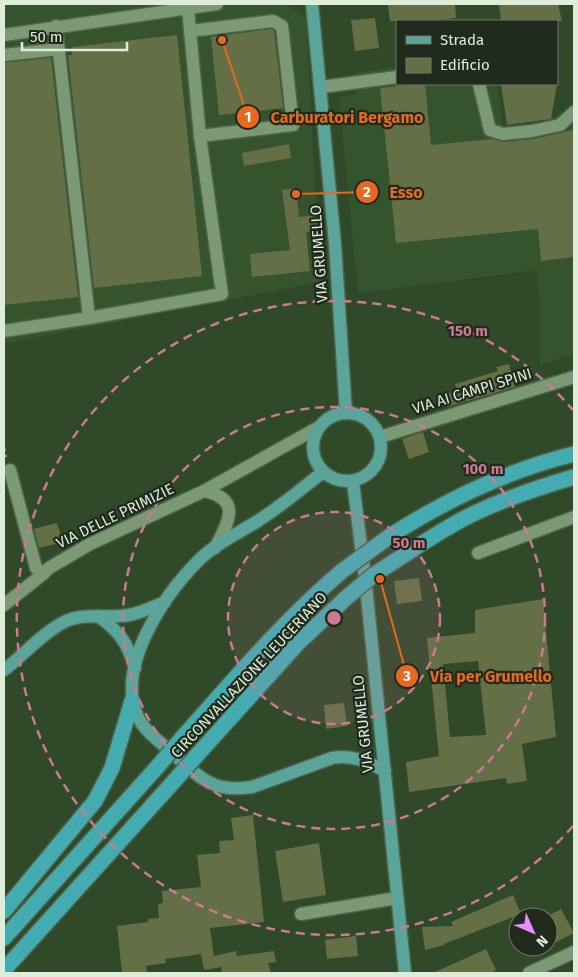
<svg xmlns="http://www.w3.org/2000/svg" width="578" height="977" font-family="'Fira Sans',sans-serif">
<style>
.built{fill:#35542e}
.building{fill:#656f46;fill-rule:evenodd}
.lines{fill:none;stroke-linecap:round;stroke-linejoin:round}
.minor-casing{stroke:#4d6449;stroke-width:15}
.major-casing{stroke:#4d6449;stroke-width:15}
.highway-casing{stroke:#4d6449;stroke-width:18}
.path{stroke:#899e85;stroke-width:2.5;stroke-dasharray:4 4;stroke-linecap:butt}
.minor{stroke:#7b9975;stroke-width:12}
.major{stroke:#5aa499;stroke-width:12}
.highway{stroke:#44abb1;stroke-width:15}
.highway-bridge-casing{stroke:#4d6449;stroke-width:18;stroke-linecap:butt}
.highway-bridge{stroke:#44abb1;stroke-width:15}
.ring{fill:none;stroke:#ce7894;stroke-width:2.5;stroke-dasharray:9 6}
.labels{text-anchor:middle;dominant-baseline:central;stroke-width:4.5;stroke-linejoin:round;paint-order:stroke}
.street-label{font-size:15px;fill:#ddedda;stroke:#202b1d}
.centre{fill:#ce7894;stroke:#202b1d;stroke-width:2.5}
.ring-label{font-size:15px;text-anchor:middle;font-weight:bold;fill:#ce7894;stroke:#202b1d;stroke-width:4.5;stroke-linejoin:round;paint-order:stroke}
.leader{fill:none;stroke:#e76821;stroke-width:2}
.callout-dot{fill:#e76821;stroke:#202b1d;stroke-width:2}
.mark-label{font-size:15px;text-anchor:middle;font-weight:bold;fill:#fff}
.callout-label{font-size:16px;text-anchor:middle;font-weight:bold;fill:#e76821;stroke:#202b1d;stroke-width:4.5;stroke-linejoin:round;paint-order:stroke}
</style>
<rect width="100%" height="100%" fill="#2f4929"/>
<g class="built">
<path d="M4,4H284L306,17L320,282L4,344Z"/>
<path d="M397,66V84H497L504,130L554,125L574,104V354L540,365V312L537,270L358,293L339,98L357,94L354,73Z"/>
</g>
<g class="building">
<path d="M388,4H455L456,18L428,21H390Z"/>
<path d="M499,4H558L562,21H501Z"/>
<path d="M375,18L379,48L355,51L351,20Z"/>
<path d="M271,29L274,31L283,108L219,115L211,37Z"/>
<path d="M177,35L202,276L94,288L68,55H72V47Z"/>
<path d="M51,58L78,297L4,305V63Z"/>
<path d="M417,84H425L431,145L492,139L504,142L534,139L574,130V257L541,261L538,229L396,243L380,88Z"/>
<path d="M501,84H557L551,119L507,125Z"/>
<path d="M289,144L291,158L244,166L242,153Z"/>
<path d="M296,188L299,217L316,215L318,231L306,232L310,271L252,277L250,254L290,250L282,190Z"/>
<path d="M509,364L515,387L447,407L444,395L457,391L455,384L498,371L496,367Z"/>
<path d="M423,432L429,452L409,459L402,439Z"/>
<path d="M57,523L63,542L39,548L34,529Z"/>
<path d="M419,578L422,601L397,604L394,581Z"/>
<path d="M543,599L556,737L522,744L527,781L507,784L506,778L409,792L406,762L439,756L427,638L475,633V610ZM478,661L486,735L450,737L443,664Z"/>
<path d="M344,703L347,726L326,729L324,705Z"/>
<path d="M253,815L264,922L210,928L214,956L236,951L237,956L274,951L276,962L268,963L271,973H222L221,967L204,970L201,954L165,959L166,963L146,966L147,973H122L117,926L149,922L148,919L159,918L158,904L163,903L162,891L201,887L197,855L220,853L219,841L234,840L231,818Z"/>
<path d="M319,843L326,895L283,902L275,851Z"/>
<path d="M513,895L521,914L444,944V945L425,950L422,927L453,926L451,922Z"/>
<path d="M561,909L574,933L548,946V916Z"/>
<path d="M356,936L358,956L327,959L325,940Z"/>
<path d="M486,949L496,970L490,973H433Z"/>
</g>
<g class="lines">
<g class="minor-casing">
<g id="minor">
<path d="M56,26L89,318"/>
<path d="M190,31L273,21L282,26L293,125L200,136"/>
<path d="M4,35L217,4"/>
<path d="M4,55L59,49"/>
<path d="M479,84L490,130L503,134L532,131L560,125L574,112"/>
<path d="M321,87L397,77"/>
<path d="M4,331L89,318L222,294L200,136L188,9"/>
<path d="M380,437L574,377"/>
<path d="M10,470L36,568L43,574L49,568L90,544L204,491L319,427"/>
<path d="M204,491C243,499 228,523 215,548"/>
<path d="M478,553L574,517"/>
<path d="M4,605L43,574"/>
<path d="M301,914L397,898"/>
<path d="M529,973L574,952"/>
</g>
</g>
<g class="major-casing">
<g id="major">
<path d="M312,4L335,244L346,413"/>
<circle cx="347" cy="447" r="34"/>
<path d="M323,472C301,489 279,508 256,522C237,534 215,544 199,560C165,594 116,665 137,715C143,729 156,739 167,748C196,774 210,794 252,787L332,758C352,754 368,762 385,771"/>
<path d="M353,482L366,586L405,973"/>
<path d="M98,616C120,632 127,642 135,668"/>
<path d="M4,670C24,655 41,634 64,622C84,612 107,619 129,615C141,613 153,607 165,602"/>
</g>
</g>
<g class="highway-casing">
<g id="highway">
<path d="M390,536C446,500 509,470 574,454"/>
<path d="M401,557C424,542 448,526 473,514C506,498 540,487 574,477"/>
<path d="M182,738C233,681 283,621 342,571"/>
<path d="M198,754L299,642L346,598"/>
<path d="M4,911L95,801L112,768L132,701"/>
<path d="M4,938L159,765"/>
<path d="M4,970L176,779"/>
</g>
</g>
<path class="path" d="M4,447L6,457"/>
<use href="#minor" class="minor"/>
<use href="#major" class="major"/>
<use href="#highway" class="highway"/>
<g class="highway-bridge-casing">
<g id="highway-bridge">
<path d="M342,571L390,536"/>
<path d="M346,598L372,576L401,557"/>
<path d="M159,765L182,738"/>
<path d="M176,779L198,754"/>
</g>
</g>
<use href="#highway-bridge" class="highway-bridge"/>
</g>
<circle cx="334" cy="618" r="106" fill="#ce7894" fill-opacity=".12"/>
<g class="ring">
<circle cx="334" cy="618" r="106"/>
<circle cx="334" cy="618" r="211"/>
<path d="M573 826A317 317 0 1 1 573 410"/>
</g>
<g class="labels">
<g class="street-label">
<text transform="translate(319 254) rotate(-94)">VIA GRUMELLO</text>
<text transform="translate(472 391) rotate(-17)">VIA AI CAMPI SPINI</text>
<text transform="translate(115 516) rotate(-26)">VIA DELLE PRIMIZIE</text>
<text transform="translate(249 675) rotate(-47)">CIRCONVALLAZIONE LEUCERIANO</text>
<text transform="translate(363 724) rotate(-96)">VIA GRUMELLO</text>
</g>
</g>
<circle cx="334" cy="618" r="8" class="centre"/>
<g class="ring-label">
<text x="468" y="336">150 m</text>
<text x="483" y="474">100 m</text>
<text x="409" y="548">50 m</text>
</g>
<path class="leader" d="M222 40L248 117M296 194L367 192M380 579L407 676"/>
<g class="callout-dot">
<circle cx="222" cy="40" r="5"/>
<circle cx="296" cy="194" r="5"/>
<circle cx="380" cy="579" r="5"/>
<circle cx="248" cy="117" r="12"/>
<circle cx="367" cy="192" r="12"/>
<circle cx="407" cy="676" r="12"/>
</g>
<g class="mark-label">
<text x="248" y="122">1</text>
<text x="367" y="197">2</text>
<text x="407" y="681">3</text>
</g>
<g class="callout-label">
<text x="347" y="123">Carburatori Bergamo</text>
<text x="406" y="198">Esso</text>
<text x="491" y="682">Via per Grumello</text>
</g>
<rect width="578" height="977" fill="none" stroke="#ddedda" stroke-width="10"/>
<rect x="396" y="20" width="162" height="65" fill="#202b1d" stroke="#6c7969"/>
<rect x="406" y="36" width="25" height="8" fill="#5aa499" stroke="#6c7969"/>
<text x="440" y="45" font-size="15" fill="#ddedda">Strada</text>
<rect x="406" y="58" width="25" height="15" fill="#656f46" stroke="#6c7969"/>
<text x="440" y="70" font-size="15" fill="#ddedda">Edificio</text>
<g transform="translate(533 932) rotate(135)"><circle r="24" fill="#202b1d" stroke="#6c7969"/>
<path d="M0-4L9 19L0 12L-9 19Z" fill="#e98dfe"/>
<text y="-8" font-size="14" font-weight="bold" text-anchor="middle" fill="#ddedda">N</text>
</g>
<path d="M22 42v8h105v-8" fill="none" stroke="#ddedda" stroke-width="2.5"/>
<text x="30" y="42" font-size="15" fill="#ddedda" stroke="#202b1d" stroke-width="4" paint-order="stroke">50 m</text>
</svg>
